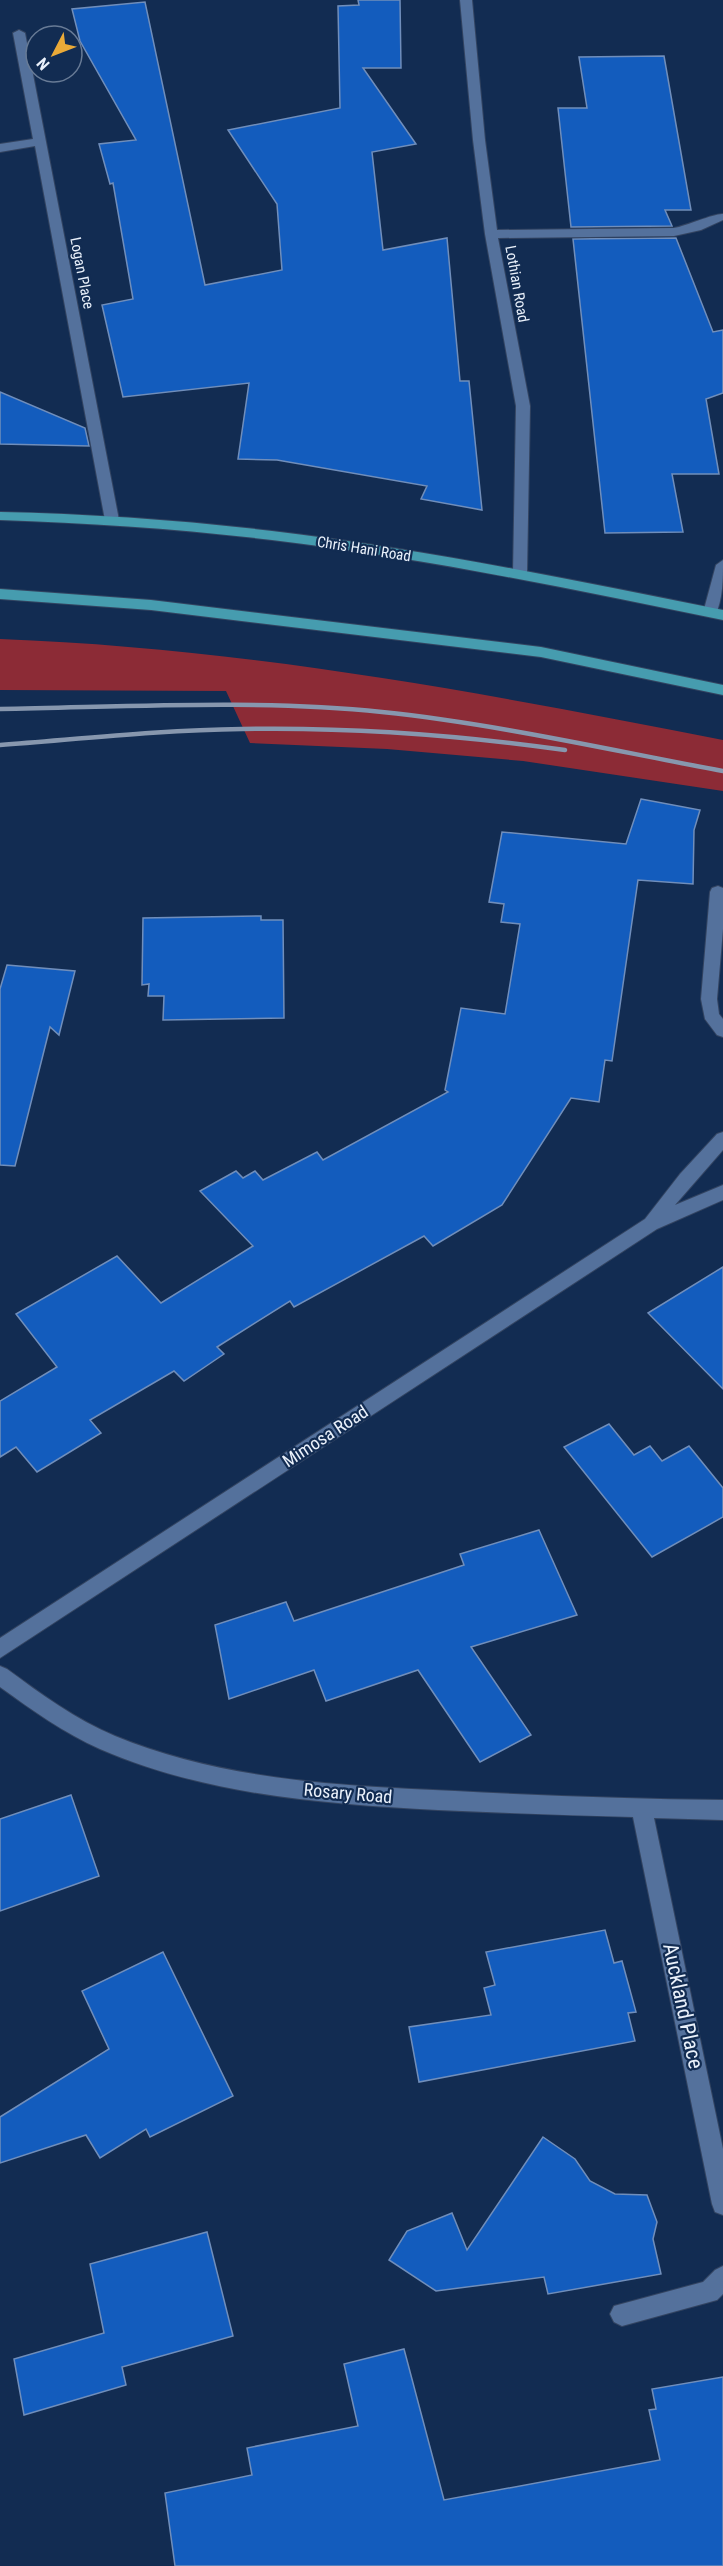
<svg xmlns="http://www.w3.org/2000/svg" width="723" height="2566" font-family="'Roboto Condensed',sans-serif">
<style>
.green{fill:#8c2b36}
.building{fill:#135cbd;stroke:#708ebb;stroke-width:1.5}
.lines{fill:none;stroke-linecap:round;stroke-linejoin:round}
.minor-casing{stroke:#334461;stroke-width:2}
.major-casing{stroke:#334461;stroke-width:2}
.minor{fill:#54719c;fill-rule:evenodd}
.major{fill:#469caf;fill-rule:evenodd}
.rail{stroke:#8797ae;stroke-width:4.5}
.labels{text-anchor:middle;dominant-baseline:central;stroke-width:4.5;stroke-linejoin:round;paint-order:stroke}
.far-street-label{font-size:15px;fill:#eaf1fb;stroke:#122c52}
.street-label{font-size:18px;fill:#eaf1fb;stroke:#122c52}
.near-street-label{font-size:21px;fill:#eaf1fb;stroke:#122c52}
</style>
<rect width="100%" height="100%" fill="#122c52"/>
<path class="green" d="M0,639C244,648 485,693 723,740V791L523,761L387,749L250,743L226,691L0,690Z"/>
<g class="building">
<path d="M358,0H400L401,68H363L416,144L372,152L383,250L447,238L460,381H469L482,510L421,499L427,486L277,460L238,459L249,383L123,397L102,305L133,299L113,183L110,184L99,144L136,140L80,41L72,9L145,2L205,285L282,270L277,204L228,130L340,108L338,6L359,5Z"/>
<path d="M664,56L691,210H665L672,226L571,227L558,108H587L579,57Z"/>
<path d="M676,238L713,332L723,330V393L706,399L719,474H672L683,532L605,533L573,239Z"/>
<path d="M0,392L85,428L89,446L0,444Z"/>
<path d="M641,799L700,810L694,830L693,884L638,880L612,1061L605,1060L599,1102L571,1098L502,1205L433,1246L424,1236L294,1307L290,1301L217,1347L224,1354L184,1381L174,1371L90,1420L101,1433L37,1472L16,1447L0,1457V1401L57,1367L16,1314L117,1256L161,1303L253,1246L200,1191L236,1171L243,1178L255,1171L263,1180L317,1152L323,1160L448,1092L445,1090L461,1008L505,1014L520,924L501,922L504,904L489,902L502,832L626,844Z"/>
<path d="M261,916V920H283L284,1018L163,1020L164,996H148L149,984L142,985L143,918Z"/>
<path d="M7,965L75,971L59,1035L50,1027L15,1166L0,1165V989Z"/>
<path d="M723,1267V1389L648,1313Z"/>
<path d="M609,1424L634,1455L650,1446L662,1461L689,1446L723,1488V1517L652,1557L564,1447Z"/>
<path d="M539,1530L577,1615L471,1647L531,1735L480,1762L418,1670L326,1701L314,1670L229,1699L215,1625L286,1602L294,1621L464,1565L460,1554Z"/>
<path d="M71,1795L99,1876L0,1911V1819Z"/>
<path d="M605,1930L614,1963L622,1961L636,2012L628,2013L635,2041L419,2082L409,2027L491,2015L484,1988L495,1985L486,1952Z"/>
<path d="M163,1952L233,2096L150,2137L146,2129L100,2158L86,2135L0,2163V2117L109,2049L82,1991Z"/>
<path d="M543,2137L575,2159L590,2181L615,2194L647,2195L657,2222L653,2239L661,2274L548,2294L544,2277L436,2291L389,2260L407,2231L452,2213L467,2250Z"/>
<path d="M207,2232L233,2336L122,2367L126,2385L24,2415L14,2359L104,2333L90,2264Z"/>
<path d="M404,2349L444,2500L660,2460L649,2410L656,2409L652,2389L723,2377V2566H175L165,2493L252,2475L247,2448L358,2426L344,2364Z"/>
</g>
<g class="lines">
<g class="minor-casing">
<g id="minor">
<path d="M460,0H472L485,140L497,230L674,228C686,226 715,213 723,214V220L701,230L674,236L498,238L530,406L527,574L520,579L513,574L516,406L485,234L473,140Z"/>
<path d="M19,30L25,33L119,520L112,524L105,520L35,146L0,152V144L33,139L13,33Z"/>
<path d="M723,560C723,579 723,599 715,616H705L703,613L716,565Z"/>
<path d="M718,886L723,888V929L717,999L719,1014L723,1019V1037L717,1035L705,1019L701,999L710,892L712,888Z"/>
<path d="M723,1132V1150L675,1205L723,1185V1200L657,1229L0,1658V1638L645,1219L680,1174L717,1134Z"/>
<path d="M0,1666L7,1669C41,1694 75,1719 115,1736C222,1780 340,1786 455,1791C544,1796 634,1799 723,1800V1820L654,1818L723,2149V2215L715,2212L712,2204L633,1817C568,1815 503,1813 438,1810C324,1804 206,1795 100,1749C64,1733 32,1710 0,1687Z"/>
<path d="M723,2266V2294L717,2300L622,2326L614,2322L610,2314L614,2306L703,2282L715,2270Z"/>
</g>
</g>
<g class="major-casing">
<g id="major">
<path d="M0,512C91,514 181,520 272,531C423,549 573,580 723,610V620C573,589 423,558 272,540C181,529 91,523 0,520Z"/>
<path d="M0,589L151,600L541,647L723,685V695L541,657L151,610L0,599Z"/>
</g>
</g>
<use href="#minor" class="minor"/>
<use href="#major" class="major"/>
<g class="rail">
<path d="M0,709C127,707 256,699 382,712C497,724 610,750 723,771"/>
<path d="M0,745C80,739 161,730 242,729C350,727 458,735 565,750"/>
</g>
</g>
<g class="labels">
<g class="far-street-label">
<text transform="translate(82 273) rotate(79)">Logan Place</text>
<text transform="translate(517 284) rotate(80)">Lothian Road</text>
<text transform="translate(364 549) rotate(9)">Chris Hani Road</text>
</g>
<g class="street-label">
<text transform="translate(325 1436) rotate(-33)">Mimosa Road</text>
<text transform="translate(348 1793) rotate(5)">Rosary Road</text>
</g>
<g class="near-street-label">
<text transform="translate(683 2006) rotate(78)">Auckland Place</text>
</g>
</g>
<g transform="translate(54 54) rotate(228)"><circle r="28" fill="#122c52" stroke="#687b96" stroke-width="1.5"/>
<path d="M0-4.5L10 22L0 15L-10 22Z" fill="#eaaa38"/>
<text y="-9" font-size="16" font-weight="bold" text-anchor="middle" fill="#eaf1fb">N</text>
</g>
</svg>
